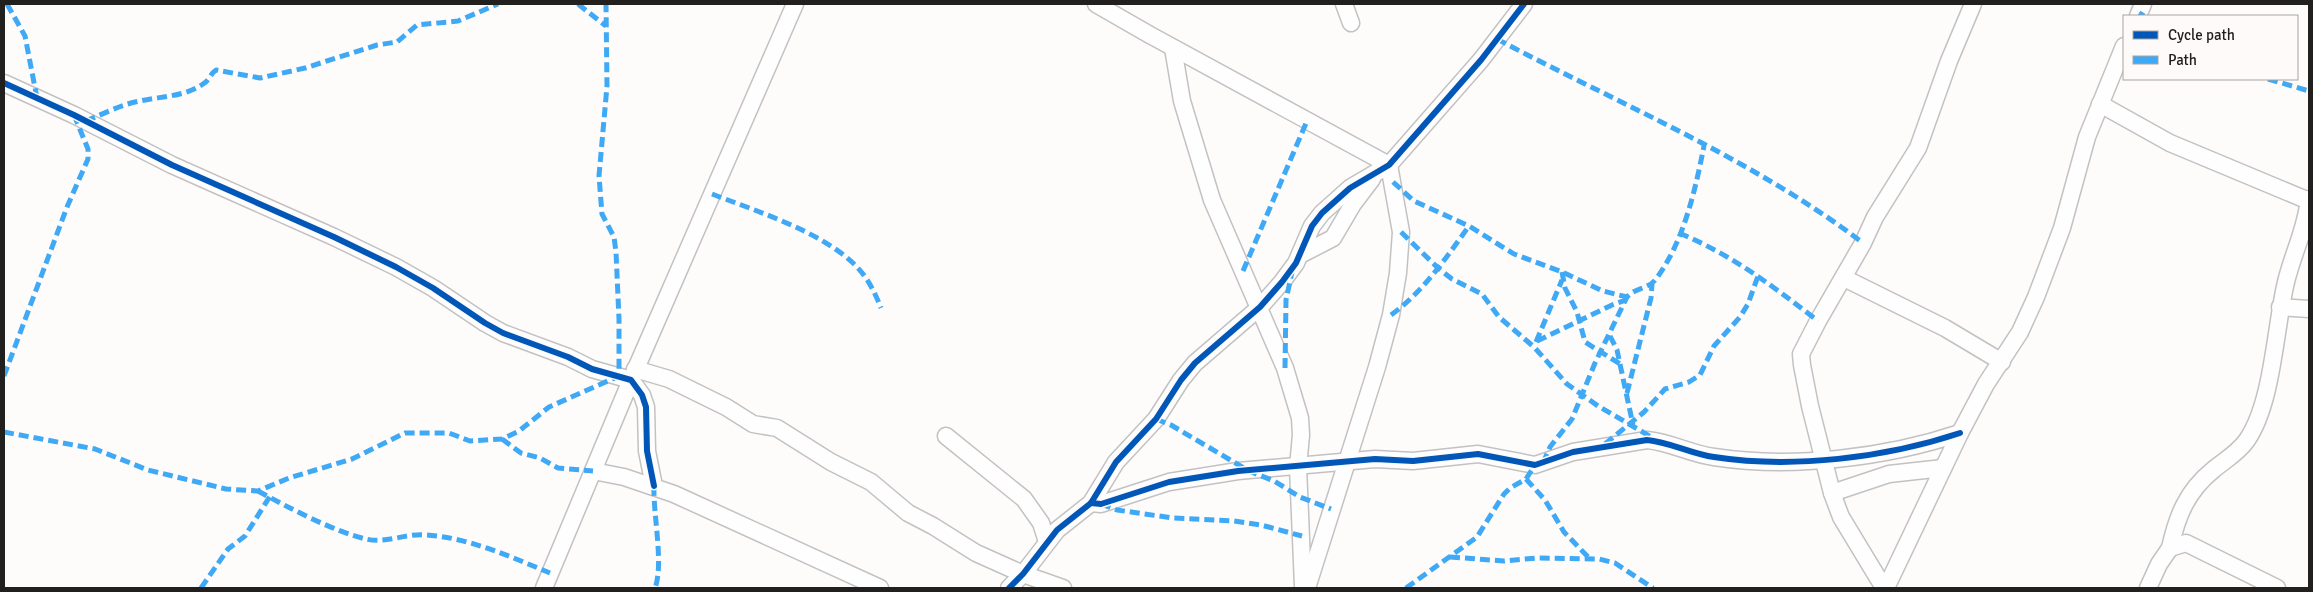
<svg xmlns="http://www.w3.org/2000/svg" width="2313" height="592" font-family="Signika,sans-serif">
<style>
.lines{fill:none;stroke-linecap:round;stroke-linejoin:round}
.minor-casing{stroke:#c3c1c1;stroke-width:19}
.minor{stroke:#fffefe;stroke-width:16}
.quiet{stroke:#3fa9f5;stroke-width:5;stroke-dasharray:10 5;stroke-linecap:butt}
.cycleway-casing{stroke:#fffafa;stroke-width:9}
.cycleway{stroke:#0057b8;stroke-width:6}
</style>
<rect width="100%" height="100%" fill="#fefbfb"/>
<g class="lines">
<g class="minor-casing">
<g id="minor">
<path d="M1096,4L1150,35L1389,165L1401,232L1398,273L1391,315L1377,367L1307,588"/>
<path d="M1344,4L1351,23"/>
<path d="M2138,16L2143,4"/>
<path d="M1173,48L1182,101L1212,200L1285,368L1300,418L1301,435L1298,467L1303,586"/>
<path d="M4,83L74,115L172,165L334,237L396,267L433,288L485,323L503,333L568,357L592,369L631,380L642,395L646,407L647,451L654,486"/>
<path d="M2100,104L2170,143L2309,201"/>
<path d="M1300,255L1333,238L1353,204L1372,179"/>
<path d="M1844,278L1945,328L2002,362"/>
<path d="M2280,307L2309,309"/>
<path d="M635,369L669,379L726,407L753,424L777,428L831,462L871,482L908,513L933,526L976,553L1023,574L1063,588"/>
<path d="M946,436L1024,499L1041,523L1047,542"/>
<path d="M593,471L624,477L674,494L880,588"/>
<path d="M1832,493L1889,474L1943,468"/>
<path d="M1091,503L1101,504L1169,482L1238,471L1375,459L1413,461L1478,454L1535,465L1573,452L1647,440C1670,442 1691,454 1714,457C1792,469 1885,458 1960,433"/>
<path d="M2170,548C2177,516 2187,491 2213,470C2225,460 2238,453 2247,440C2273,402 2275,328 2286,282C2293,253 2306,229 2309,199"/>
<path d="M544,588L631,380L795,4"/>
<path d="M1009,588L1023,574L1057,530L1091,503L1116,462L1156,419L1181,380L1195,363L1260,307L1282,282L1296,263L1312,226L1322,213L1350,188L1389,165L1481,60L1524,4"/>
<path d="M1884,588L1841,517L1832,493L1810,406L1802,365L1801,354L1818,321L1863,243L1875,217L1918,148L1949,61L1973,4"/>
<path d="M1886,588L1960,433L1986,384L2020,332L2036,297L2062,228L2087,137L2124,46"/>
<path d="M2148,588L2159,564L2170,548L2186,543L2277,588"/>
</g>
</g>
<use href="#minor" class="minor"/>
<g class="quiet">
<path d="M7,4L25,36L37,98"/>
<path d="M578,4L606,26"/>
<path d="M2139,13L2144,16"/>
<path d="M1497,39C1619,104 1753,159 1863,243"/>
<path d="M2268,79L2309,91"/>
<path d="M86,121C103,114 122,104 140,101C162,96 184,97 203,84C209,81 210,74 216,70L260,78L305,68L377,45L397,42L417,25L458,21L498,4"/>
<path d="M1393,182L1414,201L1469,226L1514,254L1562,272L1603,291L1627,297"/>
<path d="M712,194C756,211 823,232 856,266C868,278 875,293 881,308"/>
<path d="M1401,232L1438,268L1452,279L1482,294L1499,317L1534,347L1567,384L1598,406L1653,438"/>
<path d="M1679,233C1734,256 1771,285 1818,321"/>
<path d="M1243,271L1307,121"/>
<path d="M1562,272L1565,288L1577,312L1585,342L1620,364"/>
<path d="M1391,315C1423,292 1446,258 1469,226"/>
<path d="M1610,336L1617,350L1633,425"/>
<path d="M1537,341L1612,305L1626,300"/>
<path d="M1536,342L1562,280"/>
<path d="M1285,368L1286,300L1292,272"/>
<path d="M4,376L67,207L88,159V149L74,115"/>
<path d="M1627,393L1651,298L1652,284"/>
<path d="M1156,419L1171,425L1249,471L1274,481L1300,497L1331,509"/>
<path d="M4,432L95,449L148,470L226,489L258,491L289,478L352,459L405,433H449L470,441L502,439L519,431L549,407L619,376V319L616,252L614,237L602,214L599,176L607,86L606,4"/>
<path d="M502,439L521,453L540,458L558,468L593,471"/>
<path d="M1605,444L1644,412L1665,389L1689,382L1700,375L1714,346L1740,317L1748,304L1758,276"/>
<path d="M1543,463L1550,447L1572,419L1595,363L1627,297C1634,288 1649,289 1656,279C1684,241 1695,191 1704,146"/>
<path d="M1526,479L1545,500L1564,532L1589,558"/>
<path d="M654,486C653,515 664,564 655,588"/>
<path d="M258,491C287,507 335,532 366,539C386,544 405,533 427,535C470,538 511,557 550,573"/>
<path d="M1101,504L1117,510L1173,518L1234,521L1261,525L1302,536"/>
<path d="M1450,557L1504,561L1537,558L1599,559L1615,563L1653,588"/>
<path d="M201,588L228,549L245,536L272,493"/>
<path d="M1406,588L1477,537L1504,494L1510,488L1526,479L1535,465"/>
</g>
<g class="cycleway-casing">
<g id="cycleway">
<path d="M4,83L74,115L172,165L334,237L396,267L433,288L485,323L503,333L568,357L592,369L631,380L642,395L646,407L647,451L654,486"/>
<path d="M1091,503L1101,504L1169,482L1238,471L1375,459L1413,461L1478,454L1535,465L1573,452L1647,440C1670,442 1691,454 1714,457C1792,469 1885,458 1960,433"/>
<path d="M1009,588L1023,574L1057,530L1091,503L1116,462L1156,419L1181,380L1195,363L1260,307L1282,282L1296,263L1312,226L1322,213L1350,188L1389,165L1481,60L1524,4"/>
</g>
</g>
<use href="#cycleway" class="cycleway"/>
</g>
<rect width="2313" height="592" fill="none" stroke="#22201f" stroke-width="10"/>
<rect x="2123" y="15" width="175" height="65" fill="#fffafa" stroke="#a7a3a2"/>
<rect x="2133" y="31" width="25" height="8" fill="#0057b8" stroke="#a7a3a2"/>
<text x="2168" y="40" font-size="15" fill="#22201f">Cycle path</text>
<rect x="2133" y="56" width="25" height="8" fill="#3fa9f5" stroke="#a7a3a2"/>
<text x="2168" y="65" font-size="15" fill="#22201f">Path</text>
</svg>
